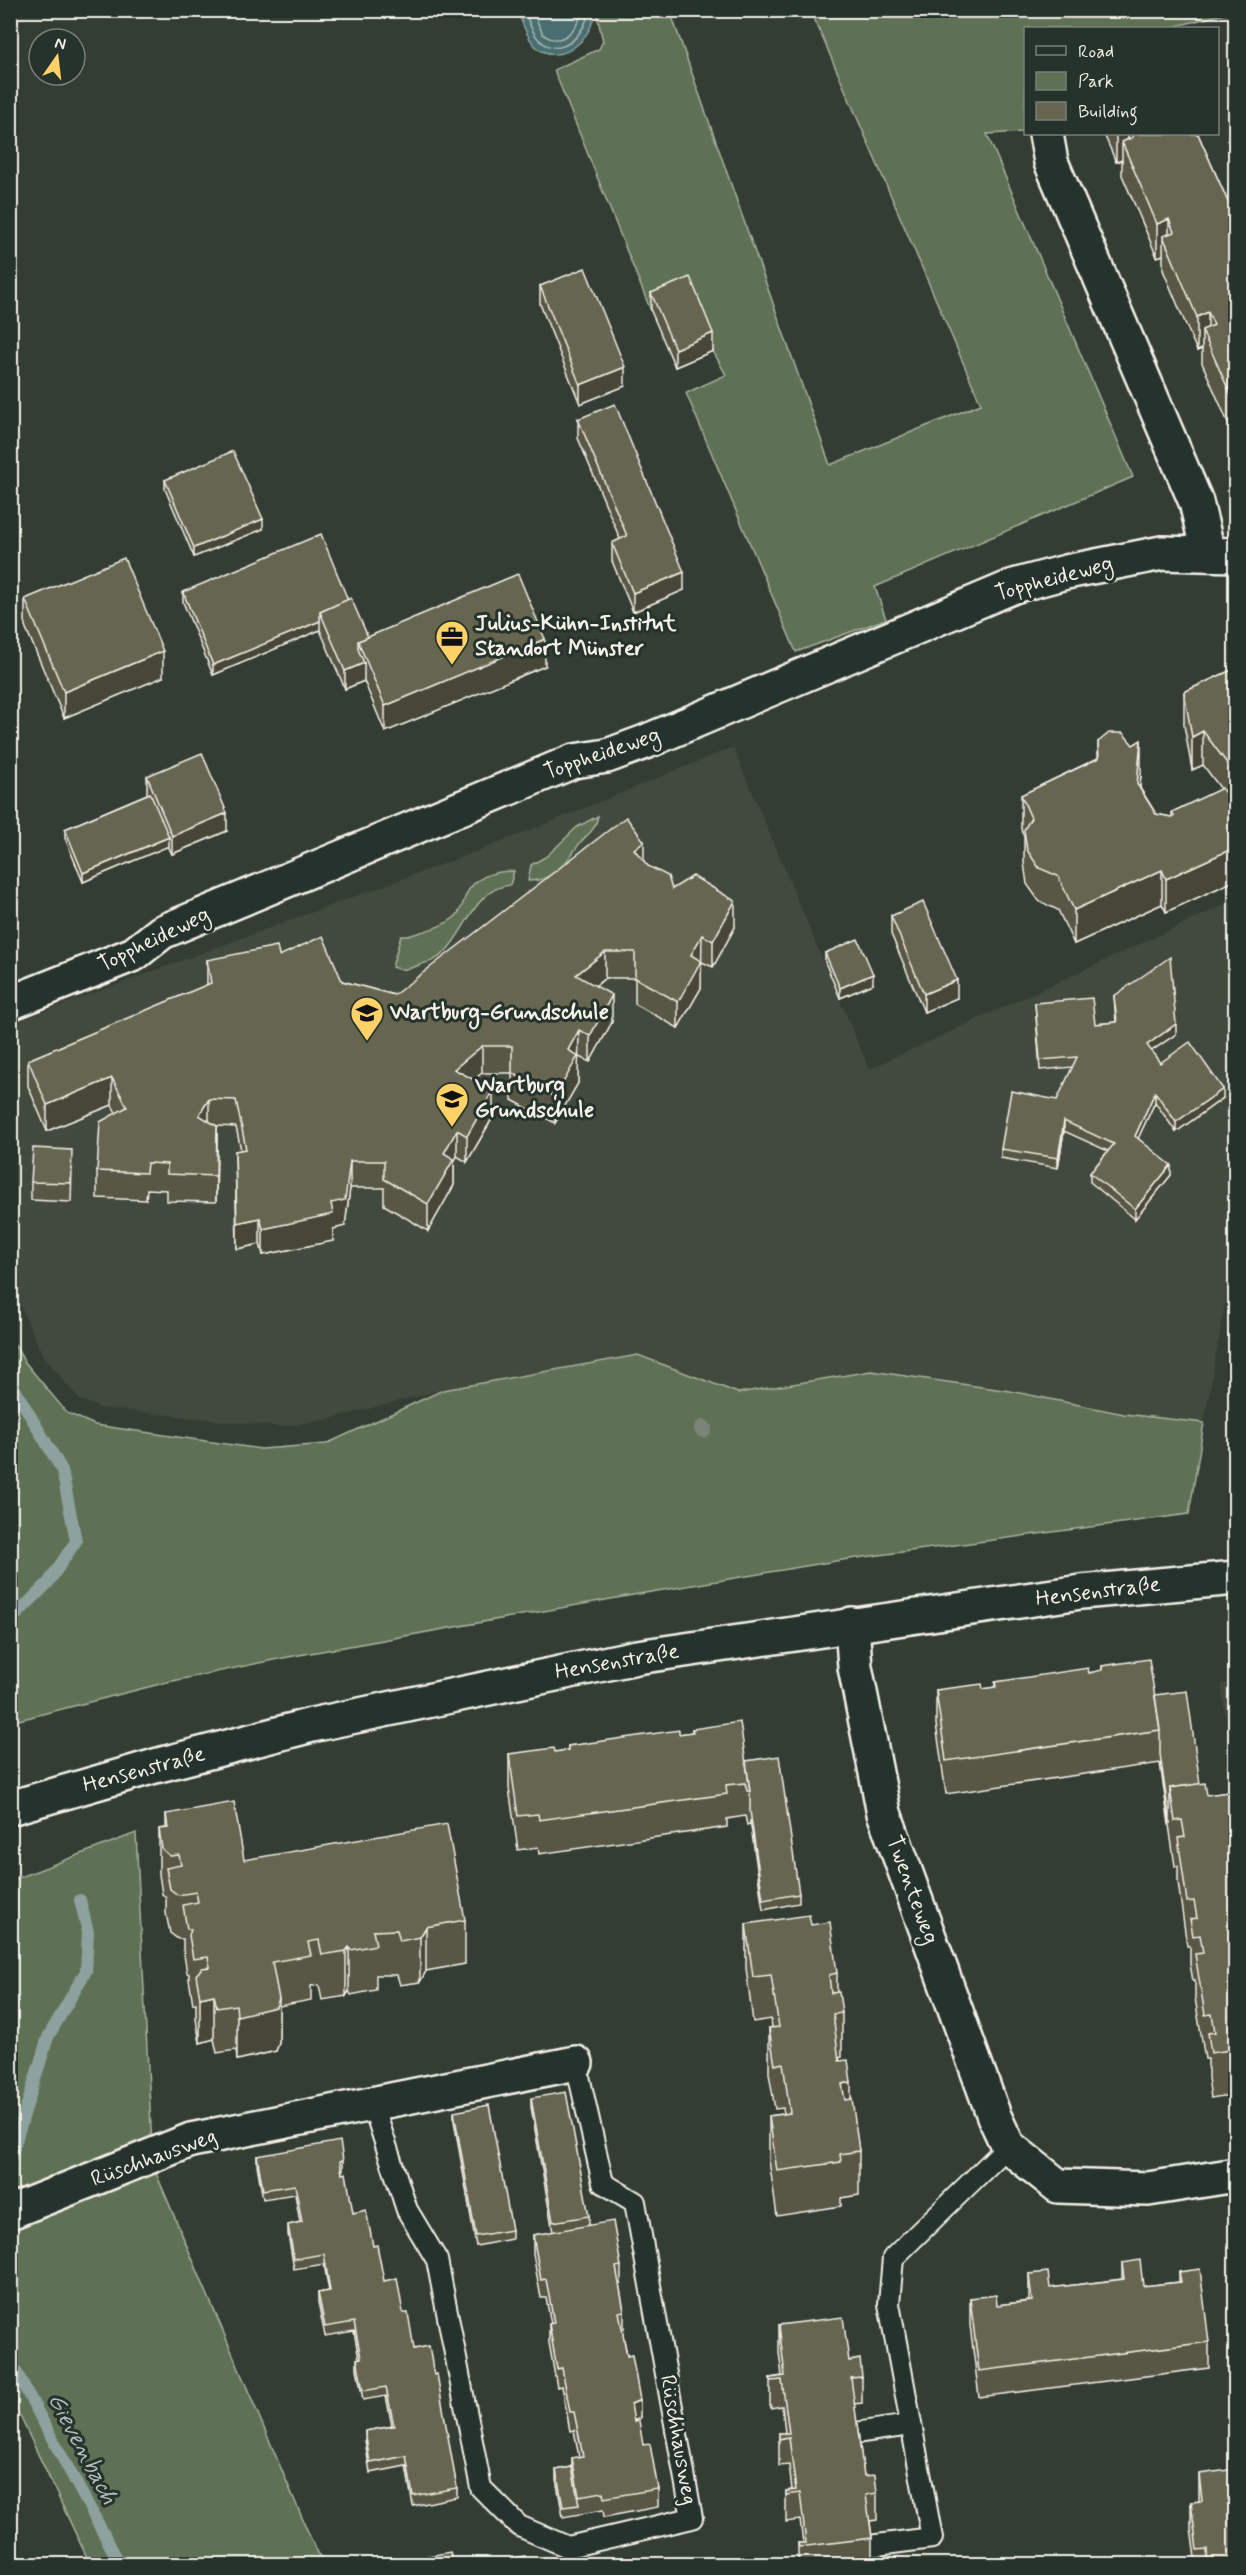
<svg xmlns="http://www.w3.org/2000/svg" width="1246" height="2575" font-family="Mynerve,sans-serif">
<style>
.built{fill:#42493c}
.green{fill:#5e7154;stroke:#a9b19e;stroke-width:1.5}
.water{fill:#496d6f;stroke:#8da29f;stroke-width:1.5}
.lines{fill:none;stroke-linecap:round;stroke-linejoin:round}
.shore{stroke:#b0bcb8;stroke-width:1.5}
.stream{stroke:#8da29f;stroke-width:12}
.lane-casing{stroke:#f4f1e8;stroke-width:24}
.street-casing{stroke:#f4f1e8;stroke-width:38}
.secondary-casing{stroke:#f4f1e8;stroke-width:38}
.lane{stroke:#26332d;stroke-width:20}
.street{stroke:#26332d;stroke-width:33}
.secondary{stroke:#26332d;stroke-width:33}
.tree{fill:#7c8477}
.wall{fill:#585745;stroke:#f4f1e8;stroke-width:1.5}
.shaded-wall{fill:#474738;stroke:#f4f1e8;stroke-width:1.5}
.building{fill:#666550;stroke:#f4f1e8;stroke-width:1.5}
.labels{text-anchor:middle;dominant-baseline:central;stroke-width:6;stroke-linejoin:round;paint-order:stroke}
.street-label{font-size:22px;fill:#f4f1e8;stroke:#26332d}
.poi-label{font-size:22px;font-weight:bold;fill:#f4f1e8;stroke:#26332d;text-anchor:start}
.water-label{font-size:24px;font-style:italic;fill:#b0bcb8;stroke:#26332d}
</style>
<rect width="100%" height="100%" fill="#333d34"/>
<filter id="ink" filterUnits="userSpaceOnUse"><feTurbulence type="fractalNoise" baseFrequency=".0167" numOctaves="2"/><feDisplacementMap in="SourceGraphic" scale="12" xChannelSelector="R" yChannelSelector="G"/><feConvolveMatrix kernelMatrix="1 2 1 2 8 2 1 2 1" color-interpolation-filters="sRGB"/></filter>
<g filter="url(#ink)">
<g class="built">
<path d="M733,747L869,1069L1235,900V1248L1204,1423L1124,1414L1010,1391L871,1371L738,1393L638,1355L443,1390L325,1420L281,1427L100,1408L80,1400L43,1356L11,1285L10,1024L491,846Z"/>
<path d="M1235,1682V1786L1221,1684Z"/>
</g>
<g class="green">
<path d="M596,11H670L830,465L981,404L811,11H1235L1169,28H1026L1025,132L987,134L1133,477L875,587L886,619L796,652L686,393L726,375L713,351L651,311L554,70L599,49L603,41Z"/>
<path d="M598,816C594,833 590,831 580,843C566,863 555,881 528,881L531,865L547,856L577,827Z"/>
<path d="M514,871L510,885C475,888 466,932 444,953C437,960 429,962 419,965C410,969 402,971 392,967L401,936H408C423,931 444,927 456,916C462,910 463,902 466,895C475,875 495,871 514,871Z"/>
<path d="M10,1337L24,1361L67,1413L95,1425L261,1449L326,1444L443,1390L638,1355L738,1393L871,1371L1010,1391L1124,1414L1204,1423L1189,1514L842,1560L633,1595L283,1658L168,1682L11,1722Z"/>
<path d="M136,1833L153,2166L317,2553L327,2564H90L11,2397L10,1881Z"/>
</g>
<path class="water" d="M517,11H595C593,33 570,63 542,51C529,45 523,23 517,11Z"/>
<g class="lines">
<g class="shore">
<path d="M524,10C529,21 533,37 543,43C565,58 587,30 589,10"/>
<path d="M532,10L543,34C560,49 580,28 582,10"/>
</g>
<g class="stream">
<path d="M10,1381L62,1470L76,1541L48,1583L10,1621"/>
<path d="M10,2160L48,2037L86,1971L88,1932L80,1900"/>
<path d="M10,2353L13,2366L120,2564"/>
</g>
<g class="lane-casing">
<g id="lane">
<path d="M372,2102L407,2210L437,2260L481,2488L519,2526L568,2547L692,2518L635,2202L603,2183L576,2063"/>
<path d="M855,2433L910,2425"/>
<path d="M869,2546L932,2538L889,2304L893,2258L1008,2146"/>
</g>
</g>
<g class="street-casing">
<g id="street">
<path d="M1046,134L1051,162L1196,502L1208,552"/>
<path d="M10,1003L134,954L162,932L574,761L607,756L645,742L1014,586L1066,572L1162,553L1236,555"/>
<path d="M852,1624L855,1667L884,1813L994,2116L1008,2146L1058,2186L1148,2189L1236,2175"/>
<path d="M10,2212L191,2140L576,2063"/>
</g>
</g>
<g class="secondary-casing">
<path id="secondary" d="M10,1808L155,1766L312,1725L637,1657L1081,1592L1236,1578"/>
</g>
<use href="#lane" class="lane"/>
<use href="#street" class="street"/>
<use href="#secondary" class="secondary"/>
</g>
<circle class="tree" cx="703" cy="1429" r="9"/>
<g class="wall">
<path d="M1104,134H1198L1236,220V441L1202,363V349L1197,351L1163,270V255L1157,257L1122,175V160L1116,162Z"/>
<path d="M540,286L625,386L580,404L540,304Z"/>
<path d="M651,293L713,351L675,367L651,311Z"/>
<path d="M578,419L684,590L633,612L612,561V543L620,539L578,438Z"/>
<path d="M165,480L263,529L194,557L165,489Z"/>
<path d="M183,592L348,600L368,637L545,666L385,732L364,681L345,689L320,630L213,675L183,602Z"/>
<path d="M25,599L163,677L64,718L25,626Z"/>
<path d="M1236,668V880L1166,912L1162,904L1074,944L1058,910L1039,901L1027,884L1024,863V837L1021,829V795L1098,758V742L1141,774L1140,788L1156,814L1171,817H1172V812L1221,789L1203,765L1192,770L1184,725V692Z"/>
<path d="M147,776L227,831L172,854L168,846L83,882L65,838V829L147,794Z"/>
<path d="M644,862L648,866L672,889L735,927L713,967L702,962L701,964V988L678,1028L635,1004V978H605L596,986L612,1022L590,1062L579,1057L578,1059V1083L555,1123L512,1100V1073H482L473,1080L493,1117L467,1162L457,1156L454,1162V1185L428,1231L384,1205V1188H350L345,1226L333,1229V1241L263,1255L260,1244L237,1249L235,1151L241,1150L236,1127L217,1126L216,1202L167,1201V1190L147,1189L146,1200L97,1198V1171L116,1113L112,1105L47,1131L28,1086V1060L207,985V960L279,956L342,981L394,995Z"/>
<path d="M891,916L957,998L924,1012L891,934Z"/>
<path d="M825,953L873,984L840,998L825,962Z"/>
<path d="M1114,996L1176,1034L1151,1051L1160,1063L1223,1098L1176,1132L1155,1102L1138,1138L1171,1175L1135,1219L1090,1182V1173L1108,1151L1064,1131L1058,1168L1001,1158V1149L1057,1100L1073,1067L1040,1070L1035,1003L1095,1024L1116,1022Z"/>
<path d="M72,1168L71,1202L31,1200V1182Z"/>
<path d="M1102,1666L1155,1695L1200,1784L1207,1795L1236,1791V2094L1211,2098L1208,2078V2059H1205L1195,1998V1980L1193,1981L1190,1964V1946H1187L1178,1882V1866H1175L1160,1763L946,1794L936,1724V1690L983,1689L995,1687V1682L1089,1673L1102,1671Z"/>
<path d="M1231,1683H1236V1728L1231,1693Z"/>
<path d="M692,1729L746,1761L799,1894V1903L763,1910L750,1820V1824L747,1825L745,1816L727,1819V1827L539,1854L538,1847L518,1850L509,1788V1754L555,1752L568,1750V1746L679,1734L692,1732Z"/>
<path d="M166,1814L244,1860L465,1920V1964L426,1971L420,1982L400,1985L397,1975H376V1990L351,1995L349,1991L346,1996L322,2000L319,1985L311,1986V2000L279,2006V2043L276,2051L237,2060L236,2050L217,2053L214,2039L200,2043L196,2019V2003L193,2004L189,1979V1974L187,1973L183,1949V1939H178L170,1933L166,1913V1897L162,1894L159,1874V1829L166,1828Z"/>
<path d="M746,1924L811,1925L837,1973V1992L842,2013V2057L839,2058L851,2099L859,2151V2195L841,2198V2206L777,2216L769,2160V2116L784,2114L783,2108L775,2109L769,2073V2028H772L771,2019L753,2022L746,1968Z"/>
<path d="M531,2098L589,2216V2225L621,2266V2284H619L624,2311V2329L622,2330L640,2418L634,2421L643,2445L658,2489V2507L604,2517L603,2510L563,2517L556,2479V2470L572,2467V2458L579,2457L574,2430L570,2431L562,2386L557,2387L549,2343V2324H551L546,2298H541L533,2254V2235L553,2232L531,2107Z"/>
<path d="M454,2112L512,2230V2239L476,2246L454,2121Z"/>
<path d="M257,2156L343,2160V2170H341L353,2213L373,2246L384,2281L403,2313L414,2349L434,2375L457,2488V2497L413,2506L406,2466L370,2473L365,2440V2431L392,2426L386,2396L363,2400L357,2369V2359H359L354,2331L325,2336L318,2302V2293L329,2291L324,2264L294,2269L288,2234V2225L300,2222L295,2194L263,2199L257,2165Z"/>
<path d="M1122,2263L1143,2286L1179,2282V2272L1209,2342V2368L979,2397L970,2325V2298L997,2305L1029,2301V2274L1050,2288L1122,2279Z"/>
<path d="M779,2325L849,2361L862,2377V2403L854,2404L864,2476L877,2493V2520L870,2521L872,2538V2564L798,2565V2543H803L800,2520L786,2522V2491L792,2490L789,2465L779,2466V2433H785L782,2406L771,2408L770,2404V2378L782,2376L779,2352Z"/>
<path d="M1199,2474L1236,2565H1196L1191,2529V2502H1199Z"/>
</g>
<g class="shaded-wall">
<path d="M1116,134H1128V156L1122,142V160L1116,162Z"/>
<path d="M1169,219V250L1163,236V255L1157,257V224Z"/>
<path d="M1208,312V344L1202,330V349L1197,351V317Z"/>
<path d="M713,333V351L675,367V349Z"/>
<path d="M625,367V386L580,404V385Z"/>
<path d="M263,519V529L194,557V548Z"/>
<path d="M684,572V590L633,612V593Z"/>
<path d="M320,621V630L213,675V665Z"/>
<path d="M545,639V666L385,732V706Z"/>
<path d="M163,651V677L64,718V692Z"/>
<path d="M364,663V681L345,689V671Z"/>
<path d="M1203,731V765L1192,770V737Z"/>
<path d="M1141,740V774L1137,817V784Z"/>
<path d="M227,813V831L172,854V836Z"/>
<path d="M169,837V846L83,882V873Z"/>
<path d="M644,841V868L634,849Z"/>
<path d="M1236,847V880L1166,912V879Z"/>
<path d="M1162,870V904L1074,944V910Z"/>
<path d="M735,901V927L713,967V941Z"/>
<path d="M702,935L701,988L678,1028V1002L691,955Z"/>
<path d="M605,952V978L576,1001V975Z"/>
<path d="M873,974V984L840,998V988Z"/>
<path d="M957,980V998L924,1012V994Z"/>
<path d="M612,995V1022L590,1062V1036Z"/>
<path d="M1176,1024V1034L1147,1054V1045Z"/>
<path d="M579,1030L578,1083L555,1123V1097L568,1050Z"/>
<path d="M482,1046V1073L454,1095V1069Z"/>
<path d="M112,1078V1105L47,1131V1105Z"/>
<path d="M1223,1089V1098L1176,1132V1122Z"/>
<path d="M493,1090V1117L467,1162V1136Z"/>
<path d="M1155,1092V1102L1135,1145V1136Z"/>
<path d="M209,1099V1125L199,1115Z"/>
<path d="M1064,1121V1131L1058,1168V1158Z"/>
<path d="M217,1126V1152L216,1202V1176Z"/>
<path d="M457,1130V1156L454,1162V1185L428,1231V1204L444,1153Z"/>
<path d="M350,1161V1188L345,1226L333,1229V1241L263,1255V1229L331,1203Z"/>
<path d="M1171,1165V1175L1135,1219V1209Z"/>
<path d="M260,1218V1244L237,1249V1223Z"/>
<path d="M426,1927V1971L420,1982V1937Z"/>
<path d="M349,1947V1991L346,1996V1951Z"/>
<path d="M214,1995V2039L200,2043V1998Z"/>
<path d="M279,1999V2043L276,2051L237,2060V2016Z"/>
<path d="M851,2082V2126L842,2128V2084Z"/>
<path d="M640,2400V2418L631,2422V2404Z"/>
</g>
<g class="building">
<path d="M1132,134H1198L1236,220V407L1202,330L1214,325L1208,312L1197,317L1163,236L1174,232L1169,219L1157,224L1122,142L1133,137Z"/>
<path d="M585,268L625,367L580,385L540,286Z"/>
<path d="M690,277L713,333L675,349L651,293Z"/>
<path d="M615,404L684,572L633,593L612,543L627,536L578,419Z"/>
<path d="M233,451L263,519L194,548L165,480Z"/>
<path d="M321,534L348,600L320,612V621L213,665L183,592Z"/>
<path d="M124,558L163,651L64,692L25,599Z"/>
<path d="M518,574L545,639L385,706L358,641Z"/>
<path d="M351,598L368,637L358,641V649L364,663L345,671L320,612Z"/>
<path d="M1236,668V847L1166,879L1162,870L1074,910L1058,876L1039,868L1027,850L1024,830L1031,818L1021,795L1099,758L1098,742L1109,733H1123L1133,745L1141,740L1137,784L1156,814L1171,817L1174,816L1172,812L1222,788L1224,792H1226L1232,770L1203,731L1192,737L1184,692Z"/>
<path d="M202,753L227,813L172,836L147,776Z"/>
<path d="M150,793L169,837L83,873L65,829Z"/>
<path d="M626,817L644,841L634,849L648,866L668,876L672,889L693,876L735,901L713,941L702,935L691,955L701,961L678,1002L635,978V952H605L576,975L612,995L590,1036L579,1030L568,1050L578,1056L555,1097L512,1073V1046H482L454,1069L493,1090L467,1136L457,1130L444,1153L454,1159L428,1204L384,1179V1161H350L345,1200L331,1203L333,1214L263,1229L260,1218L237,1223L235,1151L246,1149L236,1100L209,1099L199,1115L217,1126L216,1176L167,1174V1164L147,1163L146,1173L97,1171L100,1122L127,1107L112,1078L47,1105L28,1060L211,983L207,960L277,946L279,956L323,936L342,981L394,995Z"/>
<path d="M923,902L957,980L924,994L891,916Z"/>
<path d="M858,939L873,974L840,988L825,953Z"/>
<path d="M1170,957L1176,1024L1147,1045L1160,1063L1190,1042L1223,1089L1176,1122L1155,1092L1135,1136L1171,1165L1135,1209L1090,1173L1114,1144L1064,1121L1058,1158L1001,1149L1011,1091L1057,1100L1077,1057L1040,1060L1035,1003L1092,998L1095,1024L1117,1022L1114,996Z"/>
<path d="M33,1148L72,1150L71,1183L31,1182Z"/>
<path d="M1149,1659L1160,1730L946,1761L936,1690L982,1684L983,1689L996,1687L995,1682L1088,1668L1089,1673L1102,1670V1666Z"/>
<path d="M1231,1683H1236V1718Z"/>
<path d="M1187,1691L1200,1784L1170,1788V1824L1160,1754V1730L1155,1695Z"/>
<path d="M740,1722L750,1791H747L745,1783L726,1785L727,1794L539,1820L538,1814L518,1816L509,1754L554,1748L555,1752L568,1750V1746L679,1730V1734L693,1732L692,1729Z"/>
<path d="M779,1756L799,1894L763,1900L750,1811V1791L746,1761Z"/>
<path d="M1205,1783L1207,1795L1236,1791V2049L1211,2053L1208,2033L1215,2032L1212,2014L1205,2015L1195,1954L1203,1953L1200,1935L1193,1936L1190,1919L1197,1918L1194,1901L1187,1902L1178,1838L1185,1837L1182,1820L1175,1821L1170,1788Z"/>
<path d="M234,1802L244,1860L447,1824L465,1920L426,1927L420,1937L400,1941L397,1930L373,1931L376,1945L351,1950L349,1947L346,1951L322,1955L319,1940L308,1942L311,1955L272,1962L279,1999L276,2007L237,2016L236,2005L217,2008L214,1995L200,1998L196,1975L202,1968L210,1967L208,1957L193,1959L189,1935L191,1930L187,1929L183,1905L198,1902L196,1892L178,1895L170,1889L166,1868L181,1865L179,1855L170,1856L162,1849L159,1829L168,1828L166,1814Z"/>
<path d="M809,1915L811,1925L830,1922L837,1973L829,1975L831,1993L839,1992L842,2013L833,2014L839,2061L848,2060L851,2082L842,2084L845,2100L852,2099L859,2151L840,2154L841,2162L777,2171L769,2116L790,2113L783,2063L775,2065L769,2028L779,2027L771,1975L753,1977L746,1924Z"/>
<path d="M566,2092L589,2216L553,2222L531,2098Z"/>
<path d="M489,2105L512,2230L476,2236L454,2112Z"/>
<path d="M340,2141L343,2160L340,2161L342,2174L346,2173L353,2213L366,2210L373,2246L377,2245L384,2281L397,2278L403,2313H408L414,2349L429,2346L434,2375L437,2374L457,2488L413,2496L406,2456L370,2463L365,2431L394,2426L386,2387L363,2391L357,2359L361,2358L354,2322L325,2327L318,2293L330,2291L324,2254L294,2259L288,2225L302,2222L295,2185L263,2190L257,2156Z"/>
<path d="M613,2221L621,2266L616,2267L624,2311L619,2312L627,2356L632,2355L640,2400L631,2404L634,2422L639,2421L643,2445L650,2444L658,2489L604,2498L603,2492L579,2496L572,2458L583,2456L574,2412H570L562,2368L557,2369L549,2324L554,2323L546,2279L541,2280L533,2235Z"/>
<path d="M1140,2260L1143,2286L1181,2282L1179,2272L1200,2269L1209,2342L979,2371L970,2298L996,2295L997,2305L1032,2301L1029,2274L1048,2272L1050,2288L1124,2279L1122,2263Z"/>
<path d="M843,2317L849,2361L860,2359L862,2377L851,2378L864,2476L875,2475L877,2493L866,2495L872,2538L799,2547L798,2543H806L800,2493L786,2495V2491L796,2490L789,2438L779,2440V2433H789L782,2380L771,2381L770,2378L785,2376L779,2325Z"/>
<path d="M572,2467L579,2505L563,2507L556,2470Z"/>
<path d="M1236,2469V2565H1208L1207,2549L1197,2550L1191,2502L1202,2501L1199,2474Z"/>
<path d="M450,2552L453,2565H413L424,2562L423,2557Z"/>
<path d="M525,2556L526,2565H498L497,2561Z"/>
<path d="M404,2560V2565H379V2564Z"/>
<path d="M599,2561V2565H581Z"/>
</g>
</g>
<defs>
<g id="office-pin" transform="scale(1.725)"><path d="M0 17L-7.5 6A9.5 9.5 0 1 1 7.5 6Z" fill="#ffd166" stroke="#26332d"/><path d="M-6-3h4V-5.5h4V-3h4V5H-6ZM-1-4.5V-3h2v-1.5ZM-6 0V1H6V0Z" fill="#111"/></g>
<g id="school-pin" transform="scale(1.725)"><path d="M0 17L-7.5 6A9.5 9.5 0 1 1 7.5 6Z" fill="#ffd166" stroke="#26332d"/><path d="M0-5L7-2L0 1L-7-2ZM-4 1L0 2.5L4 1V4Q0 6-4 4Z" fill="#111"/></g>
</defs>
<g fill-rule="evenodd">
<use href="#office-pin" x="452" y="637"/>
<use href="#school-pin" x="367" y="1013"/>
<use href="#school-pin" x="452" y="1099"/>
</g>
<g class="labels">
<g class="street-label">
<text transform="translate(1054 579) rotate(-15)">Toppheideweg</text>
<text transform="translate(602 754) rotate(-19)">Toppheideweg</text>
<text transform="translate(154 940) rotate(-26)">Toppheideweg</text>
<text transform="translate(1098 1592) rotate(-7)">Hensenstraße</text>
<text transform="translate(617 1662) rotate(-10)">Hensenstraße</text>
<text transform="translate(144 1770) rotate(-15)">Hensenstraße</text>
<text transform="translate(912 1890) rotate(70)">Twenteweg</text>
<text transform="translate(154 2158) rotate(-20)">Rüschhausweg</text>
<text transform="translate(678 2440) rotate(80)">Rüschhausweg</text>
</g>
<g class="poi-label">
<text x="475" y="624">Julius-Kühn-Institut<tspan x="475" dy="25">Standort Münster</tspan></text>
<text x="390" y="1013">Wartburg-Grundschule</text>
<text x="475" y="1086">Wartburg<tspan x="475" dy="25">Grundschule</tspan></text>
</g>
<g class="water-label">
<text transform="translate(82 2449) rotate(62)">Gievenbach</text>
</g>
</g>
<rect width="1246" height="2575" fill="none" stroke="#26332d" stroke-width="36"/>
<rect x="18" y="18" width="1210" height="2539" fill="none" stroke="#f4f1e8" stroke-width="2" filter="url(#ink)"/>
<rect x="1024" y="27" width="195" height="108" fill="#26332d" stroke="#787f78" stroke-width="1.5"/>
<rect x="1036" y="46" width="30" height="9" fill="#26332d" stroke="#787f78" stroke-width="1.5"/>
<text x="1078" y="57" font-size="18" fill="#f4f1e8">Road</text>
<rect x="1036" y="72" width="30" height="18" fill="#5e7154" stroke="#787f78" stroke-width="1.5"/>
<text x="1078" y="87" font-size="18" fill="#f4f1e8">Park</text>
<rect x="1036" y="102" width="30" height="18" fill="#666550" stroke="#787f78" stroke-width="1.5"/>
<text x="1078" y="117" font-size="18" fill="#f4f1e8">Building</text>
<g transform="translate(57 57) rotate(14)"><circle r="28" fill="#26332d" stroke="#787f78" stroke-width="1.5"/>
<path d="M0-4.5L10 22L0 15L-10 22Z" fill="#ffd166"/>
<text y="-9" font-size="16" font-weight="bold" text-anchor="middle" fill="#f4f1e8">N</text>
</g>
</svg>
